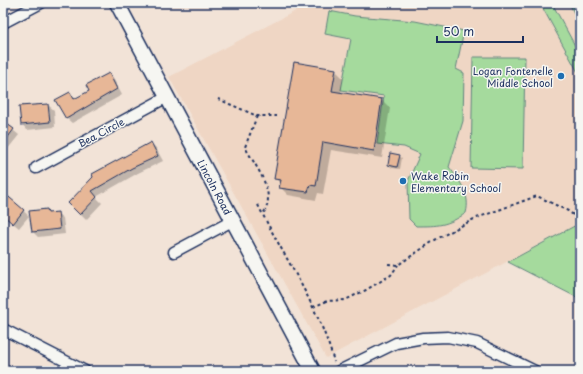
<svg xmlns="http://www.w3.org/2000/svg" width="583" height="374" font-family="'Playpen Sans',sans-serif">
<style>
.built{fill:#efd6c4}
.green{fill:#a5da9d;stroke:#60847e}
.shadow{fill:#0003}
.building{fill:#e7b797;stroke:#1b2f5e}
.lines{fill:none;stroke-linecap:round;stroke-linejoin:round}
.street-casing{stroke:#1b2f5e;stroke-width:13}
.secondary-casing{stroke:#1b2f5e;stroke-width:17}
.path{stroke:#1b2f5e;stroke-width:2;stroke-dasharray:3 3;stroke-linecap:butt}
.street{stroke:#f6f6f2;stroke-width:10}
.secondary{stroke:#f6f6f2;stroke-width:14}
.poi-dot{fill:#1f6fb2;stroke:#f6f6f2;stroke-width:1.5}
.labels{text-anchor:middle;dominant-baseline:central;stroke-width:3;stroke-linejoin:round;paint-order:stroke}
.poi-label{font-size:10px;fill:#1b2f5e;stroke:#f6f6f2;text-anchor:end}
.street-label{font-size:10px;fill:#1b2f5e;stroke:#f6f6f2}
</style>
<rect width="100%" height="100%" fill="#f2e3d7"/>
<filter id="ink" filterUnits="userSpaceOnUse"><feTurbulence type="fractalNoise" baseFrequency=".025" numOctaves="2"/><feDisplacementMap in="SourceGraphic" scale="8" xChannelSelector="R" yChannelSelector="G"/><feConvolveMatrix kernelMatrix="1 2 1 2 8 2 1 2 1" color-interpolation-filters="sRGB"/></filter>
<g filter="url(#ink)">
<path class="built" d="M311,3H580V223L326,358L169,77Z"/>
<g class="green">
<path d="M540,3H552L580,55V76Z"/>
<path d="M569,3H580V25Z"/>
<path d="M329,11L355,16L415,21L464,31L456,69L464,73L463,121L449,167C460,181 471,195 466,213C447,226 438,226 416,226L409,219L408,181L420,154L404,147L377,144L384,96L341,90L351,39L325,34Z"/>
<path d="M473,57H525L523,169L471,168Z"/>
<path d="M580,223V299L508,262Z"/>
</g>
<g class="shadow">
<path d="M335,70L343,78L341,93L382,100L390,108L382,158L331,150L323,194L318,193L316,200L288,195L280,187L281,184L276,179Z"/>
<path d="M109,74L114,80L122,95L72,123L66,118L69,93L75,99L90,91Z"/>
<path d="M48,105L54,110L55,127L27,130L22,124Z"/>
<path d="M3,122L19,135L3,155Z"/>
<path d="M151,143L156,148L163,161L138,173L96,197L102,203L86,220L69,203Z"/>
<path d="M399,156L402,158L400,169L392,168L389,165Z"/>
<path d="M3,193L29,216L19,228L3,215Z"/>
<path d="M47,210L50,214L57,213L63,218L65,234L38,237L33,232Z"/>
</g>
<g class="building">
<path d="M294,62L336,69L332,91L382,99L374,151L323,142L316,186L310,185L308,192L279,188L281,180L274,179Z"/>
<path d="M109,73L117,89L66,119L55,100L70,92L74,99L89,91L86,85Z"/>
<path d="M48,104L50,122L21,125L19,106Z"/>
<path d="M3,121L14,129L3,144Z"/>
<path d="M151,142L158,156L132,168L92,191L97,197L80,215L68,203L93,177L92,174Z"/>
<path d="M390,153L400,155L397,167L388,165Z"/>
<path d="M3,192L24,210L13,224L3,215Z"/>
<path d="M47,209L48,213L58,212L60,229L32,232L29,211Z"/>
</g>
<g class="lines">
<g class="street-casing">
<g id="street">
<path d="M3,23L41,3"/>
<path d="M36,168L167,97"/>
<path d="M174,252L232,221"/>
<path d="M3,329L85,371"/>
<path d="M339,371L396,343L423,338L448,337L477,343L535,371"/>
</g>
</g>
<g class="secondary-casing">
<path id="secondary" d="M117,3L313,371"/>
</g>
<g class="path">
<path d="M218,99L257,116H277"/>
<path d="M257,116L245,147C255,166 278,193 263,214"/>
<path d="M258,205C283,256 319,306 334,362"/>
<path d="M388,264L398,265L435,240L474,219L537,196L568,211L580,220"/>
<path d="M313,307L327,301L345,300L366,290L391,275L398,265"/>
</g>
<use href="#street" class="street"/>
<use href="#secondary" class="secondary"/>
</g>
</g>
<g class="poi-dot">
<circle cx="561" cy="76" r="4"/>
<circle cx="403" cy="181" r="4"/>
</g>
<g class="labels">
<g class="poi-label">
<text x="553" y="70">Logan Fontenelle<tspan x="553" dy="12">Middle School</tspan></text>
<text x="411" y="175" text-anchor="start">Wake Robin<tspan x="411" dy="12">Elementary School</tspan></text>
</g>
<g class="street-label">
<text transform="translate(101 132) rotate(-28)">Bea Circle</text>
<text transform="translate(215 187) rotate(62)">Lincoln Road</text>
</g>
</g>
<rect width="583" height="374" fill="none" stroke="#f6f6f2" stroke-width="16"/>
<rect x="8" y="8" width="567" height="358" fill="none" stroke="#1b2f5e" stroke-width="1.5" filter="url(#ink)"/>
<path d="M437 36v6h86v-6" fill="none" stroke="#1b2f5e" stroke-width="2"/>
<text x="443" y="36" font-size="12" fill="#1b2f5e" stroke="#f6f6f2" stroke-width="3" paint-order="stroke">50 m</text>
</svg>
